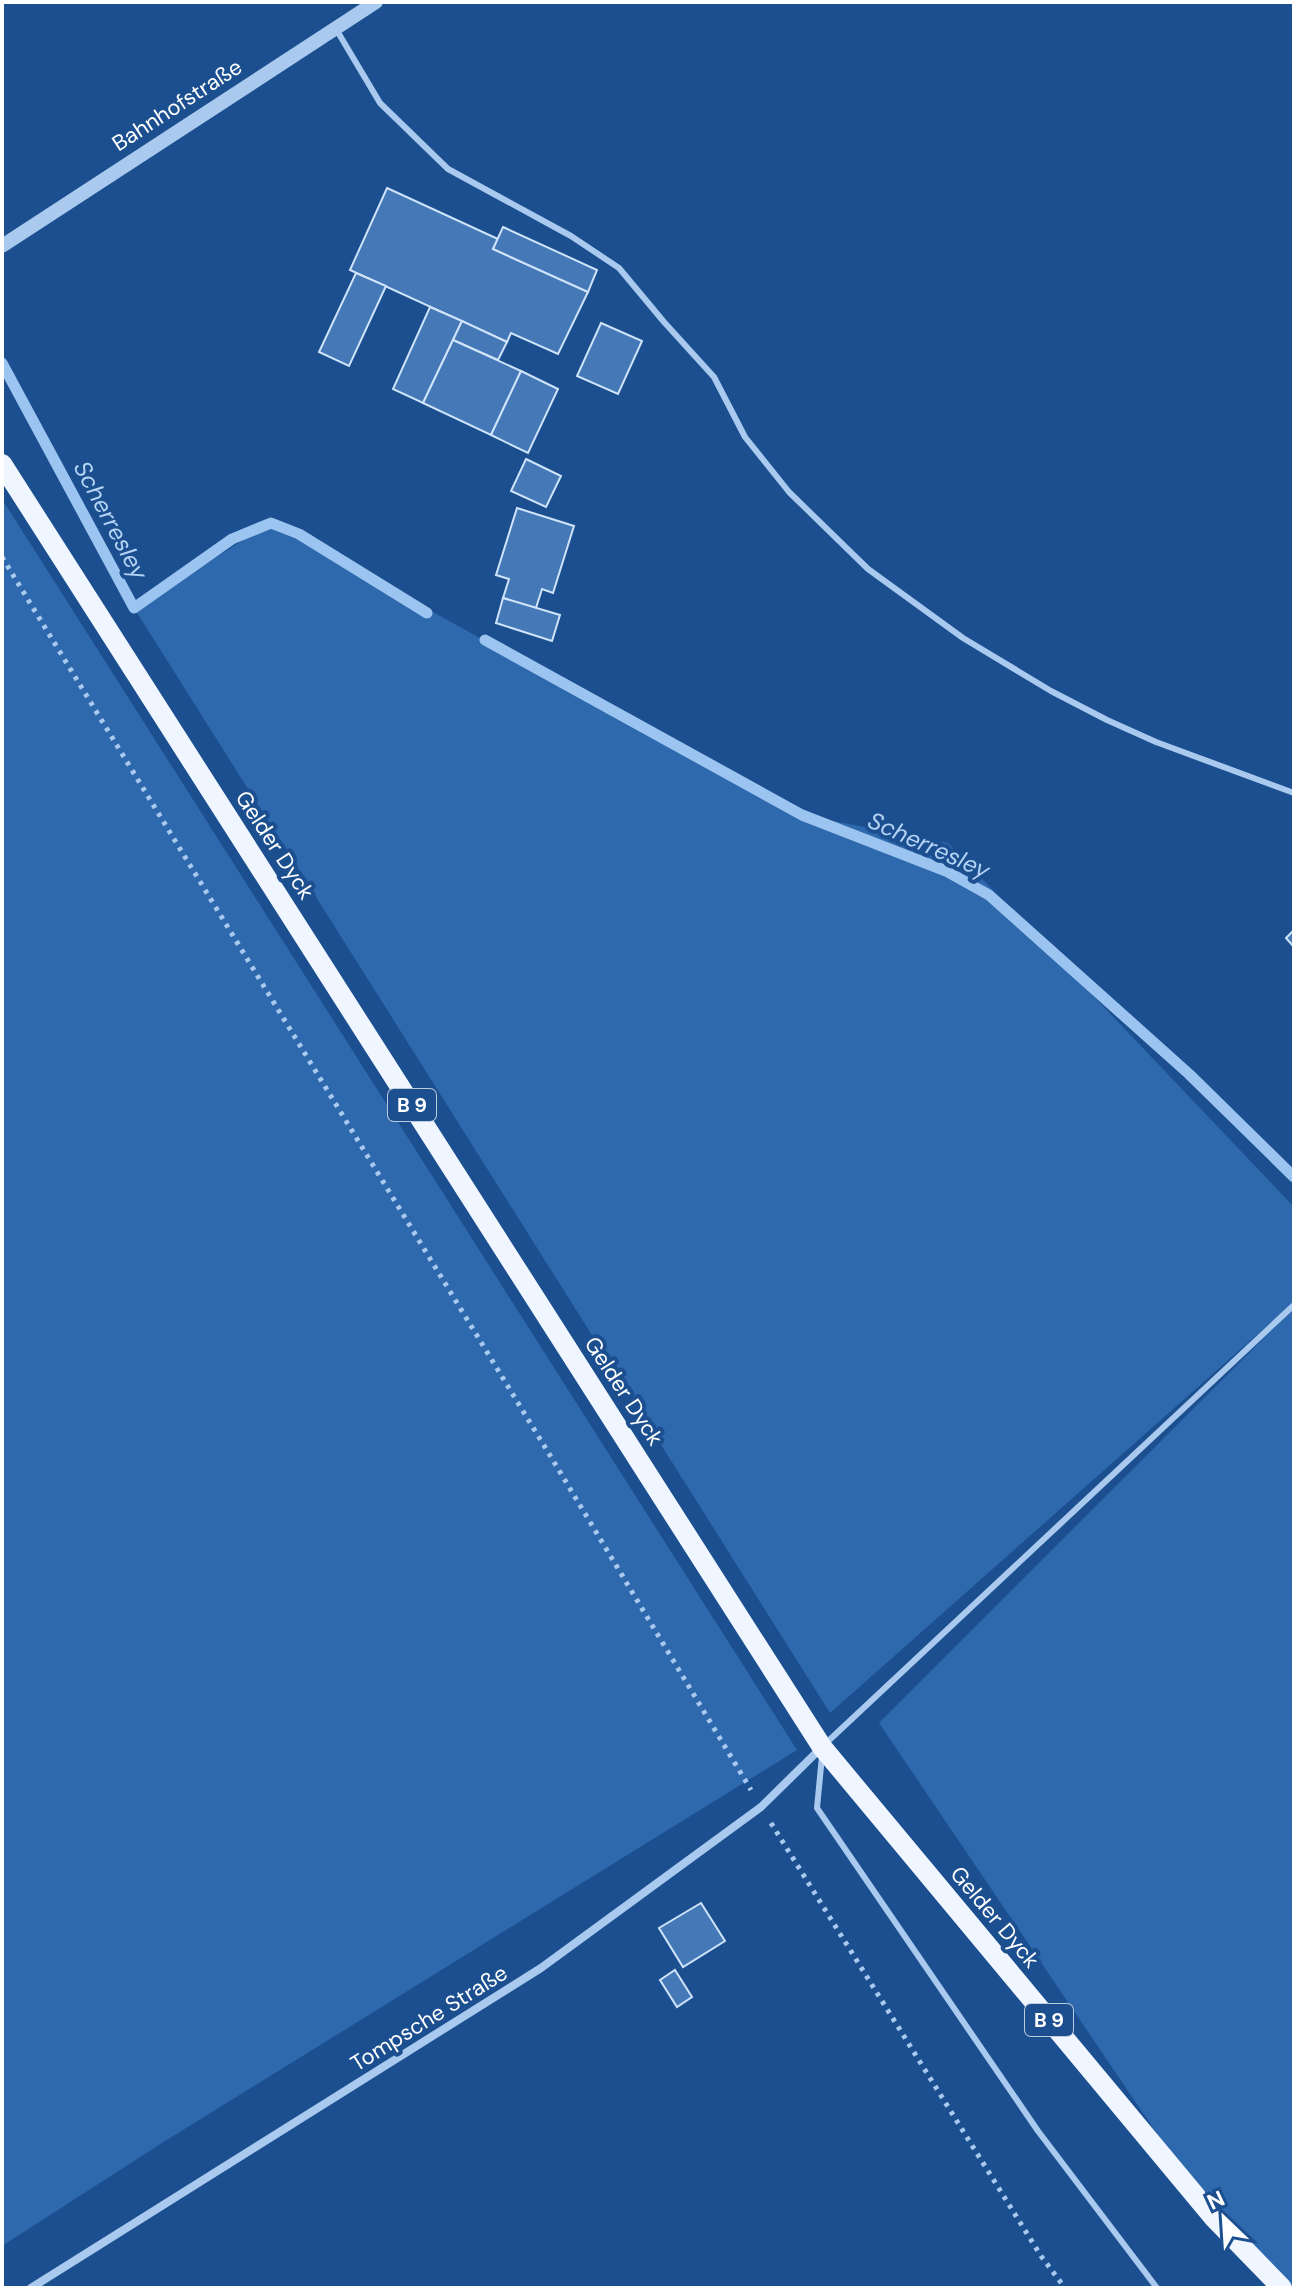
<svg xmlns="http://www.w3.org/2000/svg" width="1296" height="2290" font-family="'DM Sans',sans-serif">
<style>
.green{fill:#2e69ad}
.lines{fill:none;stroke-linecap:round;stroke-linejoin:round}
.stream{stroke:#9cc4f0;stroke-width:11}
.building{fill:#4478b7;stroke:#cfe3fa;stroke-width:2}
.path{stroke:#a9c9ee;stroke-width:5;stroke-dasharray:4 6;stroke-linecap:butt}
.service{stroke:#a9c9ee;stroke-width:6}
.minor{stroke:#a9c9ee;stroke-width:8}
.tertiary{stroke:#a9c9ee;stroke-width:14}
.primary{stroke:#f0f6ff;stroke-width:20}
.labels{text-anchor:middle;dominant-baseline:central;stroke-width:8;stroke-linejoin:round;paint-order:stroke}
.shield{fill:#1b4f8f;stroke:#bbcadd;stroke-width:2}
.shield-label{font-size:20px;font-weight:bold;fill:#fff}
.street-label{font-size:22px;fill:#fff;stroke:#1b4f8f}
.water-label{font-size:24px;font-style:italic;fill:#b5d3f5;stroke:#1b4f8f}
</style>
<rect width="100%" height="100%" fill="#1b4f8f"/>
<g class="green">
<path d="M2,499L797,1750L162,2143L2,2246Z"/>
<path d="M271,523L802,815L948,843L1294,1207V1302L830,1713L134,608Z"/>
<path d="M1294,1308V2288H1282L1214,2218L879,1723Z"/>
</g>
<g class="lines">
<g class="stream">
<path d="M2,363L134,608L232,539L271,523L299,534L427,613"/>
<path d="M485,640L802,815L946,871L989,895L1189,1074L1294,1177"/>
</g>
</g>
<g class="building">
<path d="M387,188L498,239L493,249L588,292L558,354L511,333L507,342L350,270Z"/>
<path d="M503,227L597,270L588,292L493,249Z"/>
<path d="M356,273L386,286L349,366L319,352Z"/>
<path d="M430,307L462,321L423,403L393,389Z"/>
<path d="M462,321L507,342L498,360L453,340Z"/>
<path d="M601,323L642,341L618,394L577,376Z"/>
<path d="M453,340L521,371L491,435L423,403Z"/>
<path d="M521,371L558,389L528,453L491,435Z"/>
<path d="M526,459L561,476L546,507L511,491Z"/>
<path d="M517,508L574,526L553,593L542,589L536,608L503,598L509,579L496,575Z"/>
<path d="M503,598L560,615L552,641L496,623Z"/>
<path d="M1294,930V947L1286,938Z"/>
<path d="M701,1903L725,1941L683,1967L659,1928Z"/>
<path d="M675,1970L692,1997L677,2007L660,1980Z"/>
</g>
<g class="lines">
<g class="path">
<path d="M2,557L551,1457L751,1790"/>
<path d="M771,1823L1041,2256L1065,2288"/>
</g>
<g class="service">
<path d="M336,29L380,103L448,169L571,236L619,268L664,322L714,377L745,437L789,492L868,569L963,638L1051,691L1107,720L1156,742L1294,793"/>
<path d="M824,1745L1294,1305"/>
<path d="M822,1756L817,1808L1038,2131L1157,2288"/>
</g>
<path class="minor" d="M31,2288L541,1968L761,1807L821,1748"/>
<path class="tertiary" d="M2,246L376,2"/>
<path class="primary" d="M2,464L822,1747L1214,2218L1282,2288"/>
</g>
<g class="labels">
<g class="shield">
<rect x="388" y="1089" width="48" height="32" rx="6"/>
<rect x="1025" y="2004" width="48" height="32" rx="6"/>
</g>
<g class="shield-label">
<text x="412" y="1105">B 9</text>
<text x="1049" y="2020">B 9</text>
</g>
<g class="street-label">
<text transform="translate(177 105) rotate(-33)">Bahnhofstraße</text>
<text transform="translate(275 845) rotate(57)">Gelder Dyck</text>
<text transform="translate(624 1391) rotate(57)">Gelder Dyck</text>
<text transform="translate(995 1917) rotate(50)">Gelder Dyck</text>
<text transform="translate(429 2018) rotate(-32)">Tompsche Straße</text>
</g>
<g class="water-label">
<text transform="translate(111 520) rotate(62)">Scherresley</text>
<text transform="translate(929 845) rotate(24)">Scherresley</text>
</g>
</g>
<rect width="1296" height="2290" fill="none" stroke="#ffffff" stroke-width="8"/>
<g transform="translate(1224 2218) rotate(335)" stroke="#1b4f8f" stroke-width="6" paint-order="stroke">
<path d="M0-6L14 30L0 20L-14 30Z" fill="#ffffff"/>
<text y="-12" font-size="22" font-weight="bold" text-anchor="middle" fill="#ffffff">N</text>
</g>
</svg>
